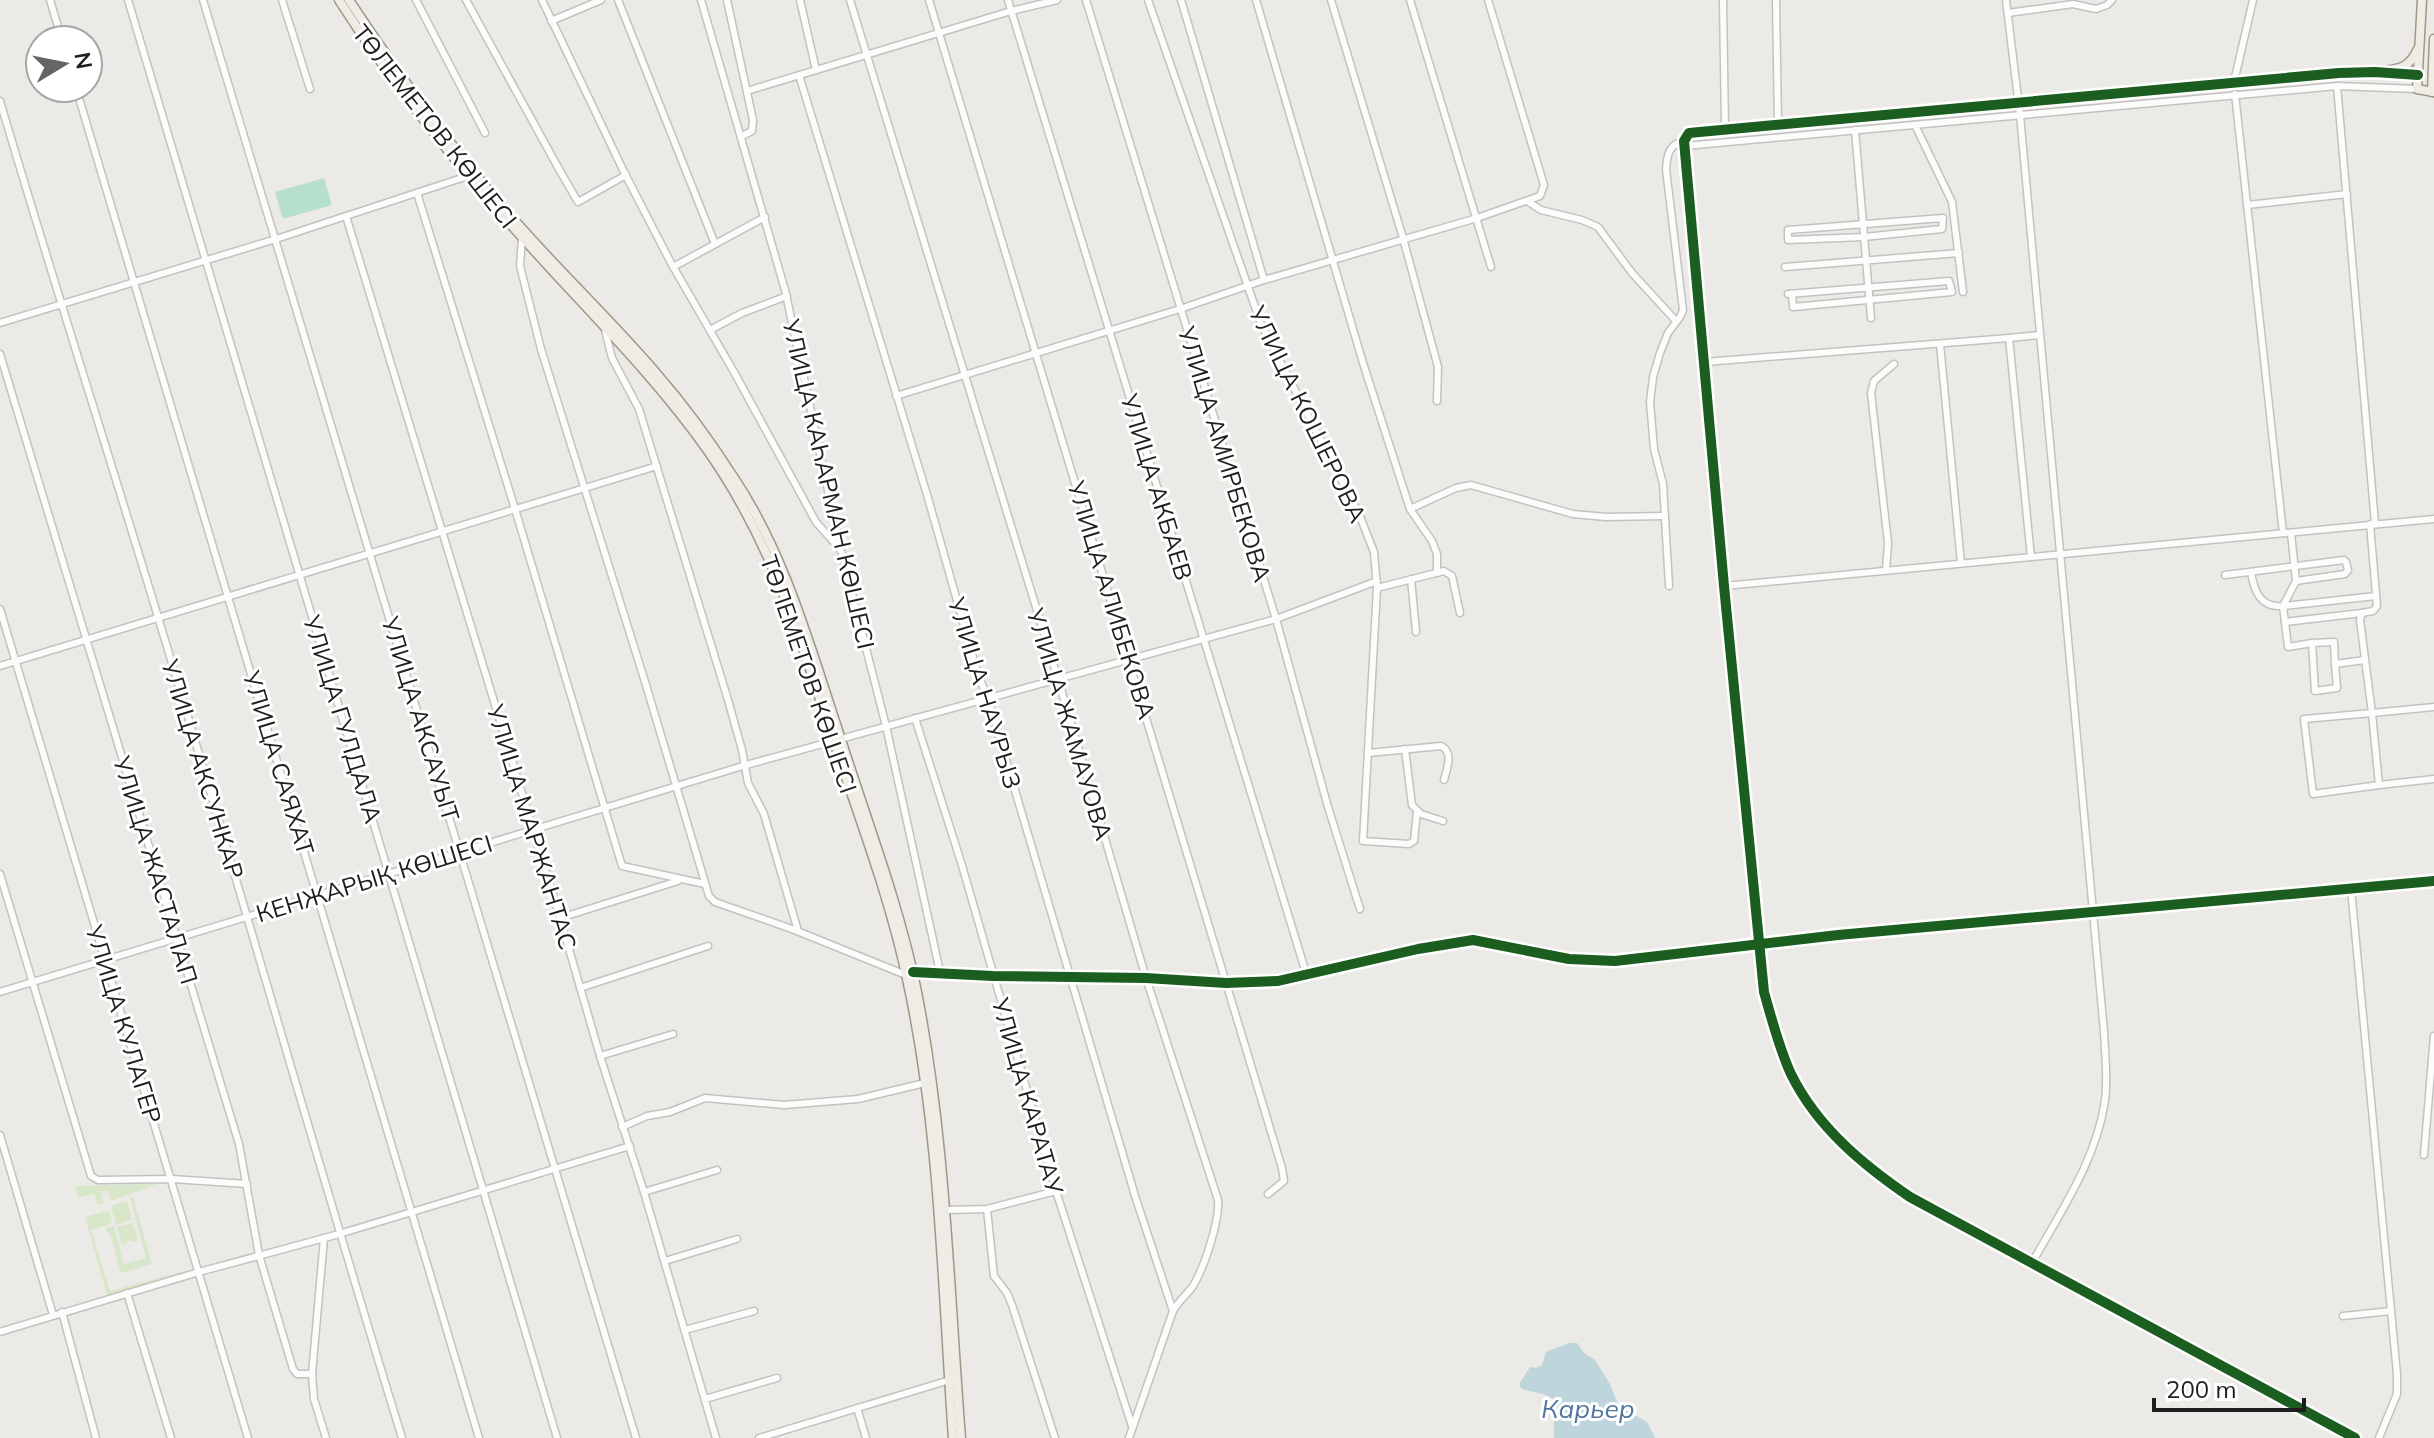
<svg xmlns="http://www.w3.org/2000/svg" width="2434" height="1438" font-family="Mulish,sans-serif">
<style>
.grass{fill:#d8e7c9}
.pitch{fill:#b7dfce}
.water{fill:#bed5dc}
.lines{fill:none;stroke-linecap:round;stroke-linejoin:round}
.minor-casing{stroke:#c3c2c1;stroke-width:9}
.major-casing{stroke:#a09886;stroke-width:11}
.minor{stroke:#fcfcfb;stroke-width:6}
.major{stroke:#efebe5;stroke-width:8}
.cycleway-casing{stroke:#fff;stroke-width:15}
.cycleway{stroke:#1b5e20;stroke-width:10}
.labels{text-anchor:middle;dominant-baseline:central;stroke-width:6;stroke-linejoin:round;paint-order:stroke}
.street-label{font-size:24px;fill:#1e1e1e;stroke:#fff}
.water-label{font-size:26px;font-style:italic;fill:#51769e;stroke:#fff}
</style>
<rect width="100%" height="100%" fill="#eceae7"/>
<g class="grass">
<path d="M157,1184L111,1201L108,1191H101L104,1203L98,1205L94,1194L78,1198L75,1186Z"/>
<path d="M133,1197L152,1264L121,1273L110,1234H108L106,1228L114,1226L124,1264L146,1258L130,1198Z"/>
<path d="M127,1201L132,1220L125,1222L123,1220V1223L116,1225L111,1206Z"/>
<path d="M106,1211H109L112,1221L110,1224L91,1230L110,1291L180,1272V1275L107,1295L85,1217Z"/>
<path d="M133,1223L138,1241L134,1242L129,1240L126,1244L122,1245L117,1227Z"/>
</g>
<path class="pitch" d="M324,178L332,205L283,219L275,192Z"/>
<path class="water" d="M1569,1343H1577L1584,1353L1595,1360L1610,1384L1617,1402L1623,1409L1647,1422L1655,1438H1554V1417L1558,1402L1546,1395L1522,1389L1519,1384L1530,1367L1536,1368L1542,1365L1546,1352Z"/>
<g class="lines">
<g class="minor-casing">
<g id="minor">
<path d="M50,0L62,40"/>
<path d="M128,0L557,1438"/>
<path d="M203,0L636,1438"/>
<path d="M282,0L310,89"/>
<path d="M416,0L485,133"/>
<path d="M466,0L560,171L578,202L626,175"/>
<path d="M542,0L624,172L671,263L734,372L816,522L839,548"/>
<path d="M618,0L715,244"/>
<path d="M701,0L785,290L841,551L886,726L940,972"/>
<path d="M727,0L753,120L752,131L742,136"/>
<path d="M800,0L816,70"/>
<path d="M850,0L1058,679L1146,978L1218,1200C1220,1220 1204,1268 1193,1286C1187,1295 1178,1301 1173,1311L1129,1438"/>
<path d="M929,0L1282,1168L1284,1181L1268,1194"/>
<path d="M1008,0L1306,973"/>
<path d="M1086,0L1276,619L1328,807L1360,909"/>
<path d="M1148,0L1261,324L1359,514L1374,552L1377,588L1363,841L1409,844L1414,841L1417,811"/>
<path d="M1181,0L1264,280"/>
<path d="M1256,0L1363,363L1410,509L1432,541L1437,554V573"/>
<path d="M1331,0L1403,238L1438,367L1437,401"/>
<path d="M1410,0L1491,267"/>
<path d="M1723,0L1725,129"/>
<path d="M1776,0L1778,125"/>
<path d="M2006,0L2020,115L2104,1032C2105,1054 2108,1078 2105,1100C2097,1159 2061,1211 2032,1263"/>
<path d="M2008,13L2073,4L2096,9L2107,5L2112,0"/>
<path d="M551,21L601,0"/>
<path d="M2388,73L2418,75"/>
<path d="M799,75L928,498L978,675L988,699L1136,1199L1173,1311"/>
<path d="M2234,82L2253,0"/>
<path d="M2337,86L2375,523"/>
<path d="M76,88L479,1438"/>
<path d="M747,91L1011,11L1057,0"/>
<path d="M2235,94L2283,533"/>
<path d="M0,101C51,274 106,445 158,617C241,891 318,1165 402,1438"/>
<path d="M1915,125L1952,202L1963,292"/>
<path d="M1855,130L1871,318"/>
<path d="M1685,146L2337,86L2417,89"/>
<path d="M417,193L515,509L622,866L705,884"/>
<path d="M1527,201L1541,210L1582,220L1598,227L1632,273L1676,321"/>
<path d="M2247,205L2347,194"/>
<path d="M346,216L560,918L600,1056L644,1192L716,1438"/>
<path d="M1943,218L1942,229L1864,237L1788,240V230Z"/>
<path d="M522,238L520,266L541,349L646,685L709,896L715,902L792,929L906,975"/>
<path d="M673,267L765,217"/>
<path d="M1785,267L1959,253"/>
<path d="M1788,294L1949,281L1952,292L1793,307L1792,294"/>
<path d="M0,323L276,239L468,176"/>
<path d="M604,326L612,358L639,409L728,700L742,750L748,783L764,814L798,931"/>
<path d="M710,330L742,313L787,296"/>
<path d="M2009,338L2039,335"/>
<path d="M1940,344L1961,563"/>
<path d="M0,354L239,1144L259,1255L293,1369L297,1374H312"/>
<path d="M1705,362L2009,338L2031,557"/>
<path d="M896,396L1180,309L1264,280L1477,218L1540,196L1544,185L1488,0"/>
<path d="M1410,509L1456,488L1471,485L1573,514L1606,517L1665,516"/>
<path d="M2370,524L2377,606L2373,611L2362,613L2360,620L2372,713L2304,719L2313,794L2379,785L2372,713L2434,707"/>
<path d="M1886,570L1888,543L1871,393L1874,381L1894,364"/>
<path d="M2251,572C2254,592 2261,608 2283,606L2296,581L2291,533"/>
<path d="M2225,575L2344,560L2346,562L2348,570L2345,574L2296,581"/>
<path d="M1411,579L1416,632"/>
<path d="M1669,586L1663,484L1654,449L1650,402L1653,377L1660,353L1668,333L1680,317L1683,310L1666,169C1667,155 1669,144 1684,141"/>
<path d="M1724,586L2434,519"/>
<path d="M1377,588L1444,571L1452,576L1460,613"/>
<path d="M0,609L248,1438"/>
<path d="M2285,622L2362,613"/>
<path d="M2312,643L2288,647L2283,606L2376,596"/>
<path d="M2335,664L2334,642L2312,643L2315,691L2337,688L2335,664L2365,660"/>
<path d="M0,666L657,466"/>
<path d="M915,718L961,862L1056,1191L1132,1426"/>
<path d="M1405,749L1412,805L1421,814L1443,821"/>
<path d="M1368,753L1441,746C1454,752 1447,768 1444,780"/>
<path d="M2379,785L2434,779"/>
<path d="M0,874L91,1176L98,1180L172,1179L247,1184"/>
<path d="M2351,889L2397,1374V1394L2379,1438"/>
<path d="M560,918L678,881"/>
<path d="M913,972L993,976L1146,978L1226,983L1278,981L1418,949L1473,940L1569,959L1615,961L1838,935L2434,881"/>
<path d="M580,988L708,946"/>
<path d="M0,992L746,765L1276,619L1377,581"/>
<path d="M600,1056L673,1034"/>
<path d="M622,1127L647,1116L670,1112L705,1098L784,1105L858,1099L929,1082"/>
<path d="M0,1135L53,1315"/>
<path d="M2424,1155L2434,1036"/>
<path d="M644,1192L717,1170"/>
<path d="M987,1209L994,1276L1007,1293L1012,1305L1055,1438"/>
<path d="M946,1210L987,1209L1056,1191"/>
<path d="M324,1238L312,1374L314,1399L326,1438"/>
<path d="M665,1261L737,1239"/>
<path d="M127,1293L171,1438"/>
<path d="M62,1312L96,1438"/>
<path d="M2343,1316L2391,1311"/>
<path d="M685,1330L754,1311"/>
<path d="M0,1332L199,1272L339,1234L630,1146"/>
<path d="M705,1399L777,1378"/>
<path d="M857,1408L866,1438"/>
<path d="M759,1438L953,1379"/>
<path d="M2355,1438L1910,1197C1863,1165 1817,1127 1791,1074C1779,1048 1772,1020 1764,992L1724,586L1684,141L1689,133L1725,129L2146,90L2339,73L2377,72"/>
</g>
</g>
<g class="major-casing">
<g id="major">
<path d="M339,0C393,84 455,163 522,237C585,308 653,373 708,451C773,544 798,633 833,739C859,818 890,898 907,979C940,1130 942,1284 953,1438"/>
<path d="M349,0C402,80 459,160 525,232C568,280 615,325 657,374C685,406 711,442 734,478C784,553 808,640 836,724C863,810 898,900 916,987C946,1136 949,1287 961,1438"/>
<path d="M2422,0L2417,89L2434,92"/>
<path d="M2375,72C2396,69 2408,71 2418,49"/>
<path d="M2432,92L2434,39"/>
</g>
</g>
<use href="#minor" class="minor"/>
<use href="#major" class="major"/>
<g class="cycleway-casing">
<g id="cycleway">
<path d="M913,972L993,976L1146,978L1226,983L1278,981L1418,949L1473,940L1569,959L1615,961L1838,935L2434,881"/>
<path d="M2355,1438L1910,1197C1863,1165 1817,1127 1791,1074C1779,1048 1772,1020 1764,992L1724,586L1684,141L1689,133L2339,73L2375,72L2418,75"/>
</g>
</g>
<use href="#cycleway" class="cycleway"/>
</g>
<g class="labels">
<g class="street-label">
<text transform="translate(435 126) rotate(52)">ТӨЛЕМЕТОВ КӨШЕСІ</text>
<text transform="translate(1308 414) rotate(64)">УЛИЦА КОШЕРОВА</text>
<text transform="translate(1225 454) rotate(73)">УЛИЦА АМИРБЕКОВА</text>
<text transform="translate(829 484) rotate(77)">УЛИЦА КАҺАРМАН КӨШЕСІ</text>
<text transform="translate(1157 487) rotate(73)">УЛИЦА АКБАЕВ</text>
<text transform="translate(1112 600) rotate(73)">УЛИЦА АЛИБЕКОВА</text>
<text transform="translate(809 674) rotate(71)">ТӨЛЕМЕТОВ КӨШЕСІ</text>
<text transform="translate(985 693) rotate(73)">УЛИЦА НАУРЫЗ</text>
<text transform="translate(343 719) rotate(73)">УЛИЦА ГУЛДАЛА</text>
<text transform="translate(421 719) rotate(73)">УЛИЦА АКСАУЫТ</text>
<text transform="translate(1070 724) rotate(73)">УЛИЦА ЖАМАУОВА</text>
<text transform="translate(279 763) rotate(73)">УЛИЦА САЯХАТ</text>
<text transform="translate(203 769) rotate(73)">УЛИЦА АКСУНКАР</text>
<text transform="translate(532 827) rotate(73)">УЛИЦА МАРЖАНТАС</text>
<text transform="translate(156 870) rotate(73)">УЛИЦА ЖАСТАЛАП</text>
<text transform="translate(374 878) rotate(-17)">КЕНЖАРЫҚ КӨШЕСІ</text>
<text transform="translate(124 1024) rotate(73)">УЛИЦА КУЛАГЕР</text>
<text transform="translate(1028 1096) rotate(74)">УЛИЦА КАРАТАУ</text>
</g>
<g class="water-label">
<text x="1588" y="1408">Карьер</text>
</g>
</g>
<g transform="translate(64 64) rotate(80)"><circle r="38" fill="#ffffff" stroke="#a5a5a5" stroke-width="2"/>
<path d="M0-6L14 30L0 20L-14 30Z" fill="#666564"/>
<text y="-12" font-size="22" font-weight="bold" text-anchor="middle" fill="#1e1e1e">N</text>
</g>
<path d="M2154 1398v12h150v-12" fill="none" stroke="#1e1e1e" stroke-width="4"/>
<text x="2166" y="1398" font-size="24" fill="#1e1e1e" stroke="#ffffff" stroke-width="6" paint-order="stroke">200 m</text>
</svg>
